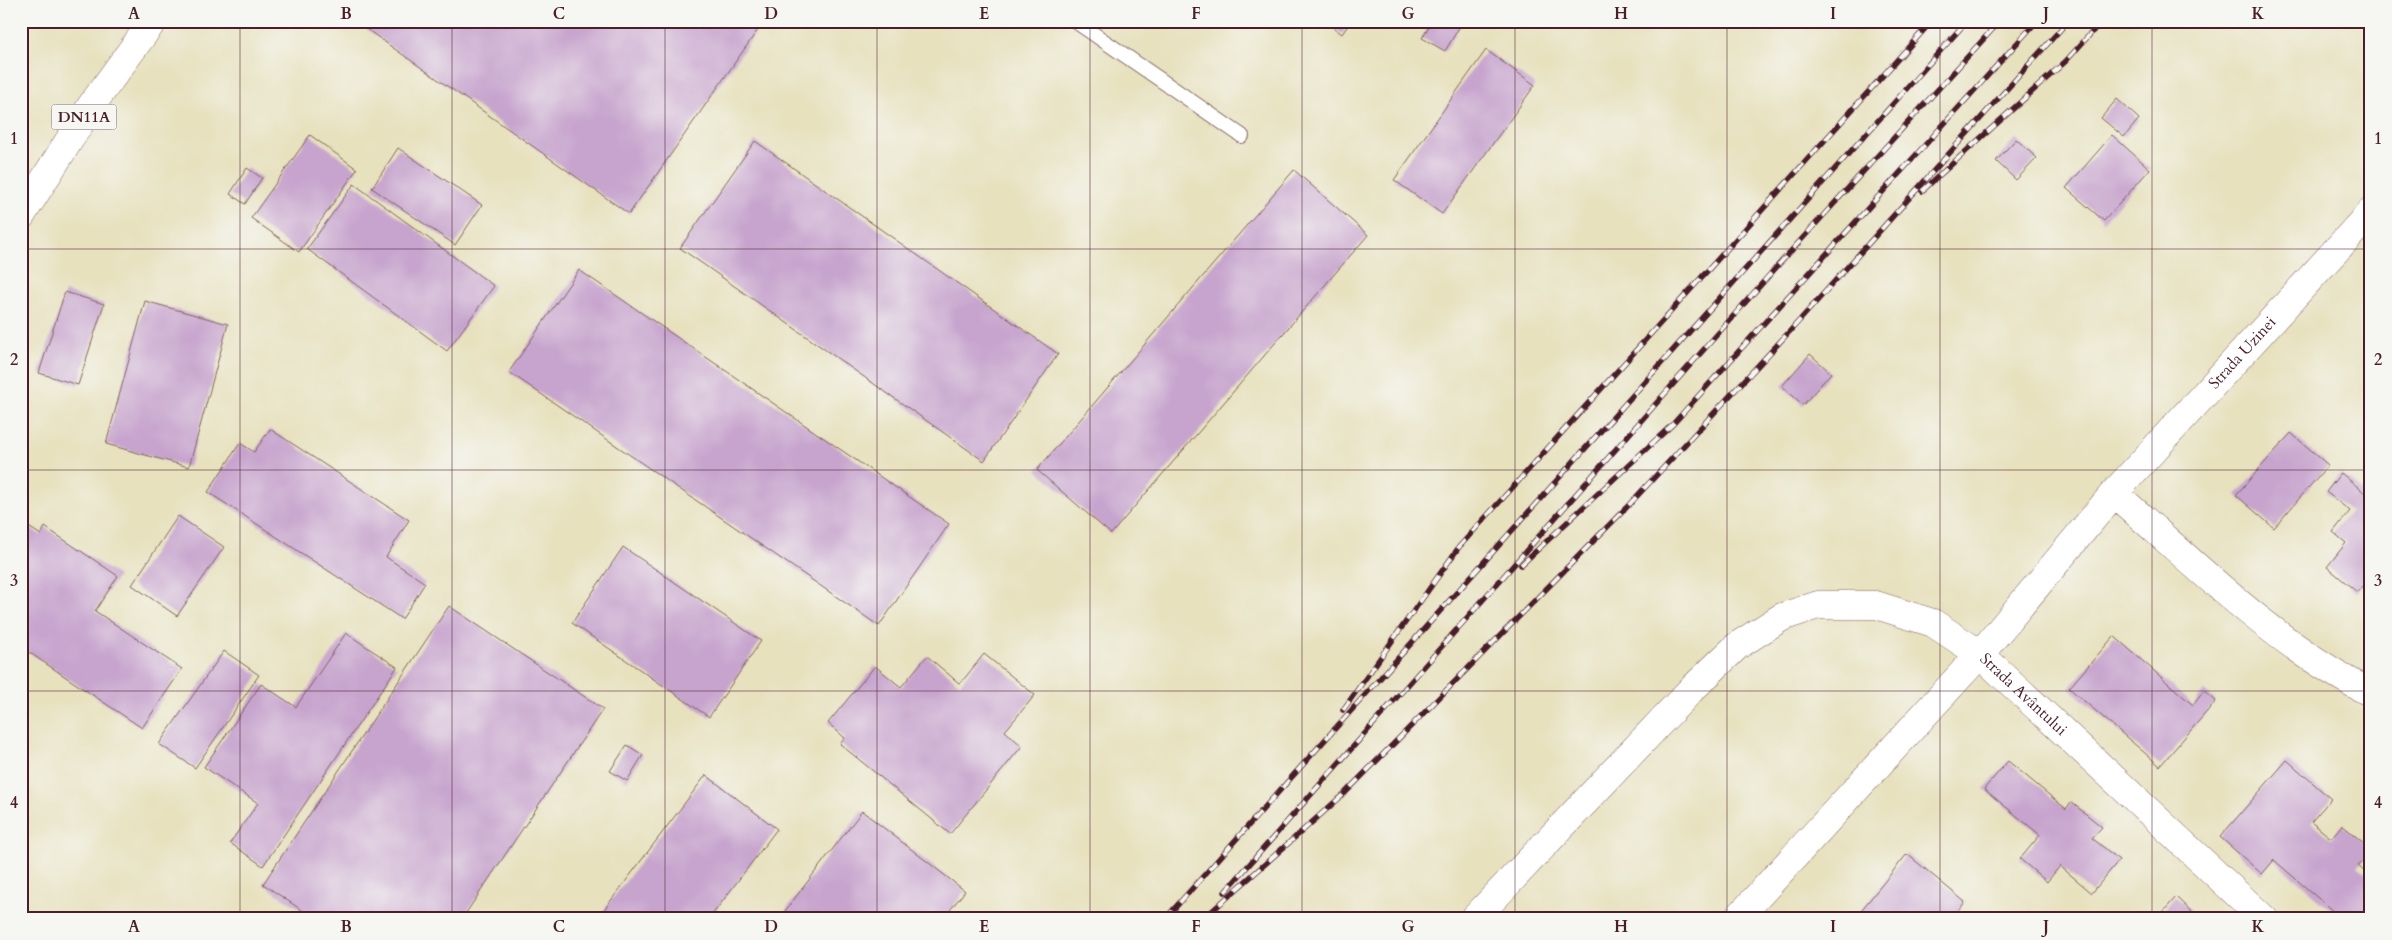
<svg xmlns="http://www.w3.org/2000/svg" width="2392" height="940" font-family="Cardo,serif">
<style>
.building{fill:#c7a4ce}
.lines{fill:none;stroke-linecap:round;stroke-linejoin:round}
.service-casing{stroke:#81635e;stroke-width:16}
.minor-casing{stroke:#81635e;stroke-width:29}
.secondary-casing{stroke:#81635e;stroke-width:29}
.primary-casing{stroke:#81635e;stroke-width:29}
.service{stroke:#fff;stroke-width:14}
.minor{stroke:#fff;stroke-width:28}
.secondary{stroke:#fff;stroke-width:28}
.primary{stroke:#fff;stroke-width:28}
.rail-casing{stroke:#4a1f2b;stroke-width:5.5}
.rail{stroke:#f6f6f2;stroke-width:4;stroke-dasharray:11;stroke-linecap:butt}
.grid{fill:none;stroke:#4a1f2b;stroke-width:1;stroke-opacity:0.55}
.labels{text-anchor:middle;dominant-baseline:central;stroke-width:4;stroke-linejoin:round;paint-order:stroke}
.shield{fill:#f6f6f2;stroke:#7e6067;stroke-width:1}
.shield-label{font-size:15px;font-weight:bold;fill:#4a1f2b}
.street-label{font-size:16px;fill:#4a1f2b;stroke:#f6f6f2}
.neatline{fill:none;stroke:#4a1f2b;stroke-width:2}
.grid-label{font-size:16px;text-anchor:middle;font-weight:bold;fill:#4a1f2b}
</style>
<rect width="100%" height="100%" fill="#f6f6f2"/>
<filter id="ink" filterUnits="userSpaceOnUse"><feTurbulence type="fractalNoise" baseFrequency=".02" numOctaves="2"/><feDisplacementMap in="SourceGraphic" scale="10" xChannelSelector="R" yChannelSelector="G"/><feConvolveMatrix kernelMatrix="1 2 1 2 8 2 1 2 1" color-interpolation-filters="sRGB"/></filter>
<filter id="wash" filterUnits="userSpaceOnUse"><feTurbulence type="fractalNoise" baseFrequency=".0096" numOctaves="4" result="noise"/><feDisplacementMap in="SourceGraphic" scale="20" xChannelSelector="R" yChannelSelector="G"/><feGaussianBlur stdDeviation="1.12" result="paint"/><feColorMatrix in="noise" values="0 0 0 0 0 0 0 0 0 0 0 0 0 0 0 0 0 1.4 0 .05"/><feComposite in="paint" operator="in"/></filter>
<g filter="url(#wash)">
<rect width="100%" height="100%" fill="#e7e1be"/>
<g id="blocks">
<g class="building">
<path d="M355,21H764L629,214Z"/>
<path d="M1324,21H1351L1342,34Z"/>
<path d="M1432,21H1463L1445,51L1422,38Z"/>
<path d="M1486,50L1535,85L1442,214L1394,180Z"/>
<path d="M2117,99L2139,119L2124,137L2101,118Z"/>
<path d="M310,135L357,169L299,252L251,218Z"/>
<path d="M2112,135L2150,169L2104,221L2066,188Z"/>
<path d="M2016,139L2037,158L2016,180L1996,161Z"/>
<path d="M755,141L1058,354L984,461L680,248Z"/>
<path d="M398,148L482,205L455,245L372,188Z"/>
<path d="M247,168L262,178L245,204L230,194Z"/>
<path d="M1294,170L1368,235L1111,534L1037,470Z"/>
<path d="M354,184L494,286L447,351L307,249Z"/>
<path d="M579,270L949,524L879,626L509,372Z"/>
<path d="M65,292L104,304L78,385L39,373Z"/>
<path d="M145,301L228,324L189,467L106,444Z"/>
<path d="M2371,335V347L2365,342Z"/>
<path d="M1810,354L1831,373L1803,405L1782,386Z"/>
<path d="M270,429L409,520L386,557L425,583L402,619L208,492L240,443L254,452Z"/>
<path d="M2291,433L2328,465L2274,528L2236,495Z"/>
<path d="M2341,473L2371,498V576L2357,592L2327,567L2346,543L2333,532L2350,511L2326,492Z"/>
<path d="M178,516L224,547L177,616L132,585Z"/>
<path d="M21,522L41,535L45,527L118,576L95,611L182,669L142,728L21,647Z"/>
<path d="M623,547L761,641L709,717L572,623Z"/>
<path d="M449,606L603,709L462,919H315L263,884Z"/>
<path d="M346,633L397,667L263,866L230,843L258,803L204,767L261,684L296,707Z"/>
<path d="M2114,636L2193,705L2204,691L2216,701L2160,766L2069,688Z"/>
<path d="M224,651L259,675L195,768L159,744Z"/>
<path d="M984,654L1035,695L1005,731L1022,746L950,834L840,744L845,738L828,723L875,666L901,687L927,656L960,684Z"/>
<path d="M627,745L643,755L627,781L610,771Z"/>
<path d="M2287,760L2331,799L2311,822L2331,838L2342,825L2371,849V852L2358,866L2371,877V919H2342L2274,860L2262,874L2220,837Z"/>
<path d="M2008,761L2066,809L2071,802L2102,827L2092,838L2119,860L2092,893L2060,866L2047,882L2020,859L2040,835L1984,789Z"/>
<path d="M706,775L777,829L709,919H597Z"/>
<path d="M862,811L965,891L943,919H795L785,911Z"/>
<path d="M1907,854L1965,902L1952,919H1854Z"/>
<path d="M2176,897L2199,919H2157Z"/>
</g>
</g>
</g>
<g filter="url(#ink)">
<use href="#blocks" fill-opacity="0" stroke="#81635e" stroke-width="1"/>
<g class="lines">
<g class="service-casing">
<path id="service" d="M1075,21L1242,136"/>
</g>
<g class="minor-casing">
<g id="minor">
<path d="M2114,493C2195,564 2274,644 2371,693"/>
<path id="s1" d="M1737,919L1980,654L2114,493L2371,212"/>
</g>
</g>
<g class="secondary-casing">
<g id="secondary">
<path id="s2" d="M1474,919L1690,691L1737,646L1782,617L1818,605H1876L1933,623L1980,654L2264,919"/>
</g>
</g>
<g class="primary-casing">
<path id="primary" d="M21,216L91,106L153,21"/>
</g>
<use href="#service" class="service"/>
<use href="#minor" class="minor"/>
<use href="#secondary" class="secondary"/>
<use href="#primary" class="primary"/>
<g class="rail-casing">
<g id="rail">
<path d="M1922,191L2066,61L2102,21"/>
<path d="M1521,565L1673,424L2037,21"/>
<path d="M1343,710L1459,547L1932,21"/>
<path d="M1225,892L1781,262L2000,21"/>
<path d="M1165,919L1967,21"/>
<path d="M1203,919L1345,793L1626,508L1790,331L2068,21"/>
</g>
</g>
<use href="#rail" class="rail"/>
</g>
</g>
<path class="grid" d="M240,21V919M452,21V919M665,21V919M877,21V919M1090,21V919M1302,21V919M1515,21V919M1727,21V919M1940,21V919M2152,21V919M21,249H2371M21,470H2371M21,691H2371"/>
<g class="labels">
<rect class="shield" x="51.5" y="104.5" width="65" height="25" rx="4"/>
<g class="shield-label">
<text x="84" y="117">DN11A</text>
</g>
<g class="street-label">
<text stroke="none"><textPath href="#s1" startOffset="759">Strada Uzinei</textPath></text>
<text stroke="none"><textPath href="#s2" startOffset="704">Strada Avântului</textPath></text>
</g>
</g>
<rect width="2392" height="940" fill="none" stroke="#f6f6f2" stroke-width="55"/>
<rect x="28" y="28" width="2336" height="884" class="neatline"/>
<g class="grid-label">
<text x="134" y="19">A</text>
<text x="346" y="19">B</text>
<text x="559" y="19">C</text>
<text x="771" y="19">D</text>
<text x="984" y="19">E</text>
<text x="1196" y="19">F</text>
<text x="1408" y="19">G</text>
<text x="1621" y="19">H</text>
<text x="1833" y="19">I</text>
<text x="2046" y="19">J</text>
<text x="2258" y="19">K</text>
<text x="14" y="144">1</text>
<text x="2378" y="144">1</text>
<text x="14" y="365">2</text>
<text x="2378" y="365">2</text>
<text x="14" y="586">3</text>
<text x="2378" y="586">3</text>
<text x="14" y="808">4</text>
<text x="2378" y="808">4</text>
<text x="134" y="932">A</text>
<text x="346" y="932">B</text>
<text x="559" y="932">C</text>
<text x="771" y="932">D</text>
<text x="984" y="932">E</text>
<text x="1196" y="932">F</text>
<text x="1408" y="932">G</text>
<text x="1621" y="932">H</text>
<text x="1833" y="932">I</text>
<text x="2046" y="932">J</text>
<text x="2258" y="932">K</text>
</g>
</svg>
